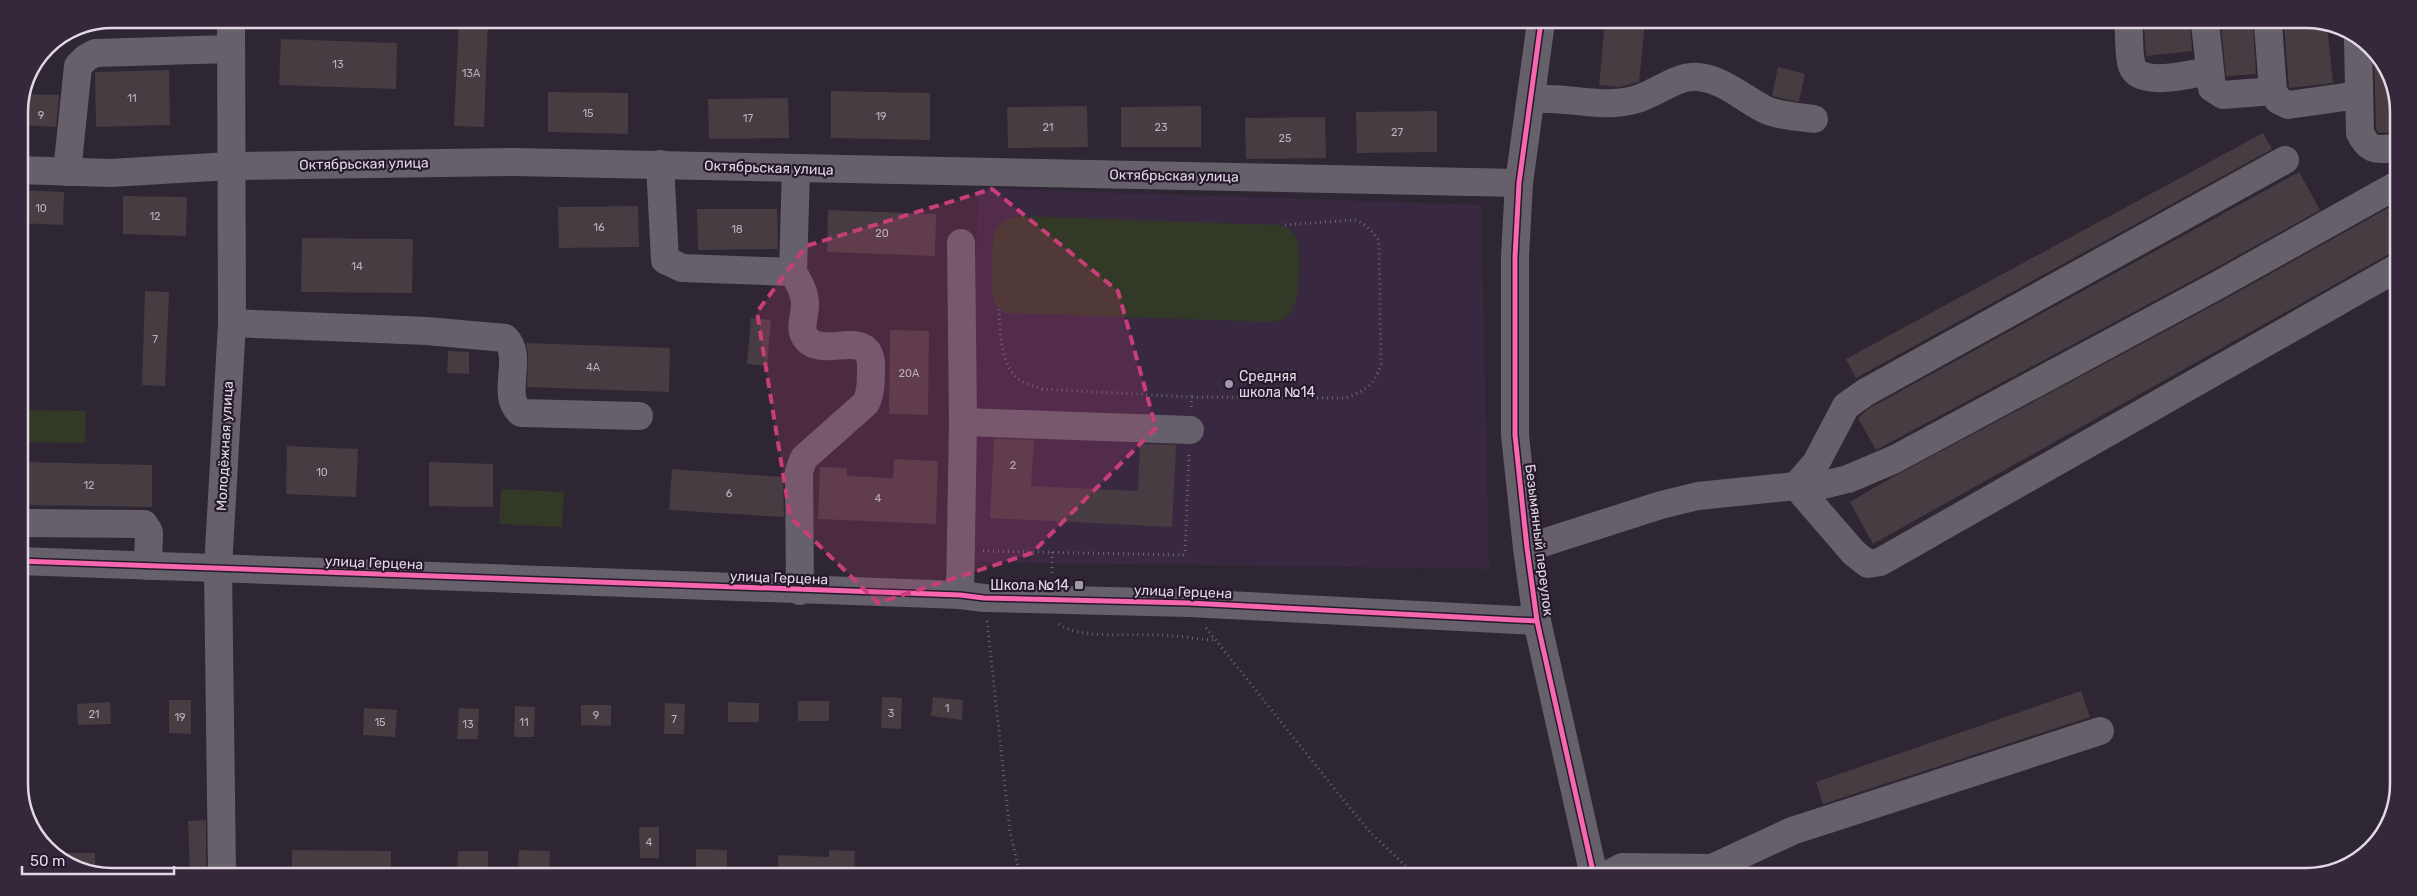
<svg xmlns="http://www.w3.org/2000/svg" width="2417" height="896" font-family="Rubik,sans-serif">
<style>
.built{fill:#382940}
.park{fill:#323926}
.building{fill:#463c41}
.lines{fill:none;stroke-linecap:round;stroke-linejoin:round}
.path{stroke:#6a656d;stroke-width:3;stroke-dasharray:1 4;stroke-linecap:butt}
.minor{stroke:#656069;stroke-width:28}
.cycleway-casing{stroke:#26192c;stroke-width:8}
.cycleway{stroke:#f766af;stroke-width:5}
.marked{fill:#c83e77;fill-opacity:0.2;stroke:#c83e77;stroke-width:4;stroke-dasharray:10 6;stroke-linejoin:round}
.poi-dot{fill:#a29aa6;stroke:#26192c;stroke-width:2}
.labels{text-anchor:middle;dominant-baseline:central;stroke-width:4.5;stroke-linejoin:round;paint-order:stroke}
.number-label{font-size:11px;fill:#bab1bc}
.street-label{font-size:14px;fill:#e1d8e5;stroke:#26192c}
.poi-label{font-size:14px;fill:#e1d8e5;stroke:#26192c;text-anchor:start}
.rim{fill:none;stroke:#e1d8e5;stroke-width:2.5}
</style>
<rect width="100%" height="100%" fill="#2e2632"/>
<path class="built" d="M978,188L1481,205L1489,569L967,562Z"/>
<g class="park">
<path d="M1018,216L1282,225C1288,228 1293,231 1296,238C1302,251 1300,305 1289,315C1284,320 1278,321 1271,322L1005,313L996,305L992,293L993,237C997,223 1005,219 1018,216Z"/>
<path d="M19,410L86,411L85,443L19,442Z"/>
<path d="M501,489L564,492L562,527L499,524Z"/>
</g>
<g class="building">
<path d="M459,20H488L484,127L454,126Z"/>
<path d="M1605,22H1645L1639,82L1619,87L1599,85Z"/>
<path d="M2144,23H2190L2192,51L2146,56Z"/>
<path d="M2221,24H2253L2256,74L2226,76Z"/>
<path d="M2284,24H2327L2333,83L2289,88Z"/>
<path d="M281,39L397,43L396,89L279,85Z"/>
<path d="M2374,51L2379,55L2398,105V132L2378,133L2376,129Z"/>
<path d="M1778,67L1805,74L1799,102L1772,96Z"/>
<path d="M169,70L170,125L96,127L95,72Z"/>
<path d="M831,91L930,93V140L831,138Z"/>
<path d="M548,92L628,93V134L548,132Z"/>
<path d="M24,94L59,95L56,127L19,125V106Z"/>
<path d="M788,98L789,138L709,139L708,99Z"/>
<path d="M1087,106L1088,147L1008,148L1007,107Z"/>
<path d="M1201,106V147H1121V107Z"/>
<path d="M1437,111V152L1357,153L1356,112Z"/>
<path d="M1325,117L1326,158L1246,159L1245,118Z"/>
<path d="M2263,133L2272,149L1856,378L1846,359Z"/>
<path d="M2299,172L2320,210L2212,270L1876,450L1858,418L1868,409Z"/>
<path d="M19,190L64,192L63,225L19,223Z"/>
<path d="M123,196L187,197L186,236L123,234Z"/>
<path d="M2397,203V252L2389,254L1873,544L1850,502L1891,478L2227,298Z"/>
<path d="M638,206L639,247L559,248L558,207Z"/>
<path d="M697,209H777L778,249L698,250Z"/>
<path d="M828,210L936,214L935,256L827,252Z"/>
<path d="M302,238L413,239L412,293L301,292Z"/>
<path d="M145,291L169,292L165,386L142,385Z"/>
<path d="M751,318L771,320L767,366L747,364Z"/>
<path d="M890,330L929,331L928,415L889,414Z"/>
<path d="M526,343L670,348L669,392L527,387L528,355Z"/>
<path d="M448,351L469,352V374L447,373Z"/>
<path d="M994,439L1034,440L1031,486L1138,491L1140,444L1176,445L1172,527L990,518Z"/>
<path d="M287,446L358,449L356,497L286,494Z"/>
<path d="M894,459L938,461L936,524L818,519L820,467L847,468V476L893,478Z"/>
<path d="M26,462L152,465V507L26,505Z"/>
<path d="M429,462L493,464V507L429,506Z"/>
<path d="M672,469L783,477L784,517L669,510Z"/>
<path d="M2081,691L2090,717L1823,804L1816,782Z"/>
<path d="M882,697L902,698L901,729L881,728Z"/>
<path d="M933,697L963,700L962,720L931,716Z"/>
<path d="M169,700H191V734L169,733Z"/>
<rect x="798" y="701" width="31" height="20"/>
<path d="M110,702L111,724L78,725L77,704Z"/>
<path d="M728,702L759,703V722H728Z"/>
<path d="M665,703L685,704L684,734H664Z"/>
<path d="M581,705H611V726L581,725Z"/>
<path d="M515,706L535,707L534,737H514Z"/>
<path d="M364,708L397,710L395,737L363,735Z"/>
<path d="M459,708L479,709L478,739H457Z"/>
<path d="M206,820V873L190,872L188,821Z"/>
<path d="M639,827H659V858H640Z"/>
<path d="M696,849L727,850V870L696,869Z"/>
<path d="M292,850L391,851V871L333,870V873H292Z"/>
<path d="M519,850L550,851L549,871L518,870Z"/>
<path d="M829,850L855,851L854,874H778V855L829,857Z"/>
<path d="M458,851H488V871H457Z"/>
<path d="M54,853H95V872H81Z"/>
</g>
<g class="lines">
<g class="path">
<path d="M999,309C1000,330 1000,370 1023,382C1028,385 1035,386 1042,389L1192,397"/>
<path d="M1191,407L1192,397L1346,398C1367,390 1373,386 1381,365L1379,241C1373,232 1366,224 1355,220L1282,225"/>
<path d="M983,551L1183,555L1185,553L1189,453"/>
<path d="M1052,552V576"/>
<path d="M987,621L1010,832L1020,874"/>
<path d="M1059,624C1081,640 1134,633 1161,635C1179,636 1197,639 1215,640"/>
<path d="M1206,628L1345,802L1371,833L1415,875"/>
</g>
<g class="minor">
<path d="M1541,22L1519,183L1515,257V435L1527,548L1537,621L1594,876"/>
<path d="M2128,23C2130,36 2128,54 2132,66C2140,88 2191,74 2209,71"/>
<path d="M2205,23L2212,88L2223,95L2273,91"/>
<path d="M2268,24L2273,91L2278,100L2288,105L2359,95"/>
<path d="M2358,40L2360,133C2370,153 2377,149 2398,148"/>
<path d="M1532,99C1566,96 1600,109 1634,100C1655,95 1676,75 1698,77C1723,79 1744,99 1766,110C1779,116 1800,117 1814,119"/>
<path d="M660,164L665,260L682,268L793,272C799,283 805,292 805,305C805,314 800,327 804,335C819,364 873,322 871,369C871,382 871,392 866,403L804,458L799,471L800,591"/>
<path d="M19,170L110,173L230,166L514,162L1519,183"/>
<path d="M67,172L78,66L86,58L95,53L230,49"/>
<path d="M793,272L796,169"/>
<path d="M232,323L427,331L505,338C525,357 499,395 521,413L639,416"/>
<path d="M963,422L1190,430"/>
<path d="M1796,486L1854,553L1868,564L1880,562L2397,268"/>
<path d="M1796,486L1816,463L1846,406L1866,392L2285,160"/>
<path d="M22,523L144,524L149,532L148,566"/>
<path d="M1527,548L1661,505L1698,496L1796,486H1819L1848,479L1895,459L2220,284L2397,185"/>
<path d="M19,561L960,595L984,598L1189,603L1537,621"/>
<path d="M960,595L963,422L961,243"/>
<path d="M222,873L218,568L232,323L231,19"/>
<path d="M1605,876L1622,867L1712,868L1792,831L2100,731"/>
</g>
<g class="cycleway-casing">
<g id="cycleway">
<path d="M1541,22L1519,183L1515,257V435L1527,548L1537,621L1594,876"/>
<path d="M19,561L960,595L984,598L1189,603L1537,621"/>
</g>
</g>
<use href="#cycleway" class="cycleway"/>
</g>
<path class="marked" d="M992,189L1118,291L1156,428L1032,553L878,603L790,517L757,312L806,246Z"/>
<g class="poi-dot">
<circle cx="1229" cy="384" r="5"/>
<rect x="1074" y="580" width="10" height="10" rx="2.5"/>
</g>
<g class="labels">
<g class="number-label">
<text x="338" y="64">13</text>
<text x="471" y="73">13А</text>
<text x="132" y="98">11</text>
<text x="588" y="113">15</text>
<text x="41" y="115">9</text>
<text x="881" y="116">19</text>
<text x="748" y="118">17</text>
<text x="1048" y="127">21</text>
<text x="1161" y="127">23</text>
<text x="1397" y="132">27</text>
<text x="1285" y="138">25</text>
<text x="41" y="208">10</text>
<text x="155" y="216">12</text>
<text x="599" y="227">16</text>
<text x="737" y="229">18</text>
<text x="882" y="233">20</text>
<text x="357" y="266">14</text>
<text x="155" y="339">7</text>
<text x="593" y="367">4А</text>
<text x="909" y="373">20А</text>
<text x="1013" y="465">2</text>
<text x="322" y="472">10</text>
<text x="89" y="485">12</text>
<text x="729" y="493">6</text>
<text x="878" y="498">4</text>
<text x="947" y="708">1</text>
<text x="891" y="713">3</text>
<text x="94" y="714">21</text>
<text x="596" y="715">9</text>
<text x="180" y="717">19</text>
<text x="674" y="719">7</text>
<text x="380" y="722">15</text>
<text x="524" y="722">11</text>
<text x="468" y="724">13</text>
<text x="649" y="842">4</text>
</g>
<g class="street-label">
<text transform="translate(364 164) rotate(-1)">Октябрьская улица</text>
<text transform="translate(769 168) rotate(2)">Октябрьская улица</text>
<text transform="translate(1174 176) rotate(1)">Октябрьская улица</text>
<text transform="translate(225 446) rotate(-87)">Молодёжная улица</text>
<text transform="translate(1539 540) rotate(83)">Безымянный переулок</text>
<text transform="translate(374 563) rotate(2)">улица Герцена</text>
<text transform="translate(779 578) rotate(2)">улица Герцена</text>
<text transform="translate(1183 592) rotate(2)">улица Герцена</text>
</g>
<g class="poi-label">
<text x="1239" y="376">Средняя<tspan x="1239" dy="16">школа №14</tspan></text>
<text x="1069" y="585" text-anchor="end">Школа №14</text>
</g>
</g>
<path d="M0 0H2417V896H0ZM112 28H2306A84 84 0 0 1 2390 112V784A84 84 0 0 1 2306 868H112A84 84 0 0 1 28 784V112A84 84 0 0 1 112 28Z" fill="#35283b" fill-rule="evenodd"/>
<path class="rim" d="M112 28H2306A84 84 0 0 1 2390 112V784A84 84 0 0 1 2306 868H112A84 84 0 0 1 28 784V112A84 84 0 0 1 112 28Z"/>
<path d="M22 866v8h152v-8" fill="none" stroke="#e1d8e5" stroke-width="2.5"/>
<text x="30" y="866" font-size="15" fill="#e1d8e5" stroke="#26192c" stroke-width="4" paint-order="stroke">50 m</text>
</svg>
